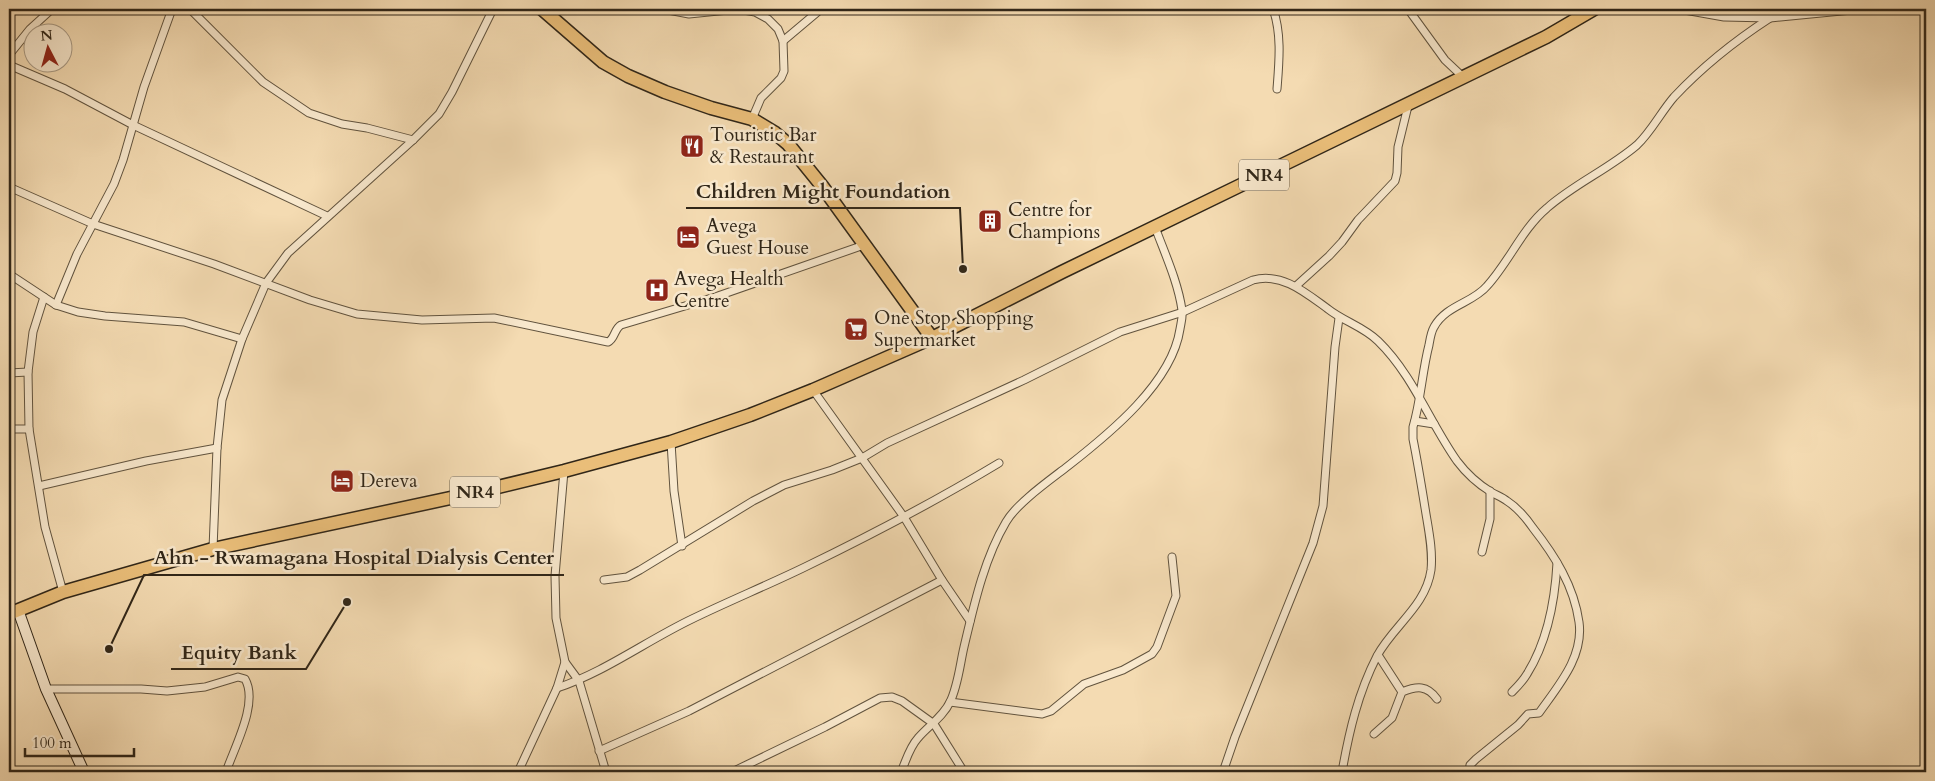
<svg xmlns="http://www.w3.org/2000/svg" width="1935" height="781" font-family="Cardo,serif">
<style>
.lines{fill:none;stroke-linecap:round;stroke-linejoin:round}
.street-casing{stroke:#61533e;stroke-width:9}
.secondary-casing{stroke:#302618;stroke-width:12}
.highway-casing{stroke:#302618;stroke-width:15}
.street{stroke:#f8e8cd;stroke-width:7}
.secondary{stroke:#f8e8cd;stroke-width:10}
.highway{stroke:#eabe79;stroke-width:12}
.labels{text-anchor:middle;dominant-baseline:central;stroke-width:5;stroke-linejoin:round;paint-order:stroke}
.shield{fill:#f8e8cd;stroke:#6c604e;stroke-width:1}
.shield-label{font-size:18px;font-weight:bold;fill:#302618}
.poi-label{font-size:19px;fill:#302618;stroke:#f8e8cd;text-anchor:start}
.leader{fill:none;stroke:#302618;stroke-width:2}
.callout-dot{fill:#302618;stroke:#f8e8cd;stroke-width:2}
.callout-label{font-size:20px;text-anchor:middle;font-weight:bold;fill:#302618;stroke:#f8e8cd;stroke-width:5;stroke-linejoin:round;paint-order:stroke}
</style>
<rect width="100%" height="100%" fill="#f4dbb2"/>
<filter id="stains"><feTurbulence type="fractalNoise" baseFrequency=".004" numOctaves="4"/><feColorMatrix values="0 0 0 0 .2 0 0 0 0 .09 0 0 0 0 .02 0 0 0 .5 -.17"/></filter>
<radialGradient id="worn" r=".72"><stop offset=".6" stop-color="#630" stop-opacity="0"/><stop offset="1" stop-color="#630" stop-opacity=".3"/></radialGradient>
<g class="lines">
<g class="street-casing">
<g id="street">
<path d="M190,9L263,82L309,113L342,124L367,128L413,140"/>
<path d="M663,9L689,14L738,9L755,12L768,19L778,29L783,41L784,71L781,78L761,98L752,119"/>
<path d="M1273,9C1282,34 1279,63 1277,89"/>
<path d="M1408,9L1445,60L1463,77"/>
<path d="M1679,9L1724,17L1770,18L1862,9"/>
<path d="M783,41L821,9"/>
<path d="M9,55L30,29L52,9"/>
<path d="M9,65L65,89L133,125L327,216"/>
<path d="M9,187L93,224L214,264L310,300L357,314L422,320L494,318L608,342C615,339 614,329 621,325L715,297L864,245"/>
<path d="M9,274L56,305L78,312L105,316L184,322L242,339"/>
<path d="M1296,286L1329,256L1342,242L1358,220L1395,181L1397,173L1398,147L1409,102"/>
<path d="M44,297L33,332L28,372L29,429L45,527L63,592"/>
<path d="M56,305L77,254L114,184L123,160L144,87L172,9"/>
<path d="M9,373L28,372"/>
<path d="M813,390L904,517L942,580L970,621"/>
<path d="M1415,421L1434,424"/>
<path d="M9,429H29"/>
<path d="M671,442L674,491L682,546"/>
<path d="M39,486L146,461L217,448"/>
<path d="M213,549L217,448L222,400L242,339L266,283L288,253L413,140L439,114L452,92L493,9"/>
<path d="M1482,552L1490,519V491"/>
<path d="M604,580L627,577L640,570L753,501L784,485L832,470L862,458L887,443L1024,380L1120,332L1183,312L1253,280C1282,272 1306,293 1328,309C1343,321 1364,327 1378,341C1413,375 1430,423 1457,461C1466,473 1478,484 1491,492C1496,495 1502,497 1507,501C1518,508 1526,518 1533,528C1555,556 1574,586 1579,622C1584,657 1558,686 1539,713L1528,714L1518,725L1476,759L1470,765L1469,772"/>
<path d="M1378,655L1402,692"/>
<path d="M565,662L579,681L606,772"/>
<path d="M557,688C605,672 646,641 692,619C729,601 768,585 805,567C871,535 936,501 999,463"/>
<path d="M46,689H141L167,691L205,687L238,677L245,679C259,703 234,748 226,772"/>
<path d="M1512,692C1517,687 1523,681 1527,674C1547,642 1555,600 1557,563"/>
<path d="M950,702L1042,714L1051,711L1084,684L1123,670L1152,654L1157,647L1176,596L1172,557"/>
<path d="M1374,734L1392,718L1402,692C1417,686 1427,685 1437,699"/>
<path d="M599,751L689,711L942,580"/>
<path d="M518,772L557,688L565,662L556,618L555,576L564,471"/>
<path d="M732,772L825,727L880,698L892,697L902,701L934,724L964,772"/>
<path d="M901,772C906,761 909,748 918,738C928,726 943,717 950,702C958,686 960,664 964,647C974,605 984,559 1006,522C1017,503 1050,480 1068,466C1109,434 1172,383 1180,329C1181,323 1183,316 1182,310C1178,282 1165,254 1155,227"/>
<path d="M1223,772L1235,737L1313,543L1323,506L1335,347L1339,318"/>
<path d="M1342,772C1349,732 1358,693 1377,656C1393,626 1426,606 1431,570C1433,552 1429,532 1426,514C1422,489 1418,464 1413,439V427C1421,400 1422,372 1429,345C1430,339 1431,332 1434,327C1446,305 1473,303 1487,286C1509,262 1522,229 1547,208C1574,184 1609,169 1637,145C1651,132 1661,112 1674,97C1704,65 1733,42 1770,18"/>
<path d="M1920,772L1926,768"/>
</g>
</g>
<g class="secondary-casing">
<path id="secondary" d="M18,610L46,689L84,772"/>
</g>
<g class="highway-casing">
<g id="highway">
<path d="M542,9L603,62L628,76L665,92L711,108L752,119L775,133L788,144L822,186L932,338"/>
<path d="M9,614L63,592L213,549L469,494L564,471L671,442L750,415L813,390L932,338L1062,272L1546,37L1594,9"/>
</g>
</g>
<use href="#street" class="street"/>
<use href="#secondary" class="secondary"/>
<use href="#highway" class="highway"/>
</g>
<defs>
<g id="restaurant-square" transform="scale(1.25)"><rect x="-9" y="-9" width="18" height="18" rx="4" fill="#8f2418" stroke="#f8e8cd"/><path d="M-5-6h1v4h1v-4h1v4h1v-4h1v5L-1.5 .5V6h-2V.5L-5-1ZM5-6V6H3V1.5H1.5Q1.5-4 5-6Z" fill="#fff"/></g>
<g id="building-square" transform="scale(1.25)"><rect x="-9" y="-9" width="18" height="18" rx="4" fill="#8f2418" stroke="#f8e8cd"/><path d="M-4-6H4V6H1V3H-1V6H-4ZM-2.5-4.3h1.7v1.8h-1.7ZM.8-4.3h1.7v1.8H.8ZM-2.5-1h1.7V.8h-1.7ZM.8-1h1.7V.8H.8Z" fill="#fff"/></g>
<g id="hotel-square" transform="scale(1.25)"><rect x="-9" y="-9" width="18" height="18" rx="4" fill="#8f2418" stroke="#f8e8cd"/><path d="M-6-4.5h1.5V1H6V5H4.5V3h-9V5H-6ZM-4 0a1.8 1.8 0 1 1 3.6 0ZM.5 0V-2.5h3Q6-2.5 6 0Z" fill="#fff"/></g>
<g id="hospital-square" transform="scale(1.25)"><rect x="-9" y="-9" width="18" height="18" rx="4" fill="#8f2418" stroke="#f8e8cd"/><path d="M-5-5h3v3.5h4V-5h3V5h-3V1.5h-4V5h-3Z" fill="#fff"/></g>
<g id="supermarket-square" transform="scale(1.25)"><rect x="-9" y="-9" width="18" height="18" rx="4" fill="#8f2418" stroke="#f8e8cd"/><path d="M-6-5.5h2.5l.6 2H6L4.5 2H-2.5L-4.4-4H-6ZM-1.5 3.2a1.3 1.3 0 1 0 .1 0ZM3 3.2a1.3 1.3 0 1 0 .1 0Z" fill="#fff"/></g>
</defs>
<g fill-rule="evenodd">
<use href="#restaurant-square" x="692" y="146"/>
<use href="#building-square" x="990" y="221"/>
<use href="#hotel-square" x="688" y="237"/>
<use href="#hospital-square" x="657" y="290"/>
<use href="#supermarket-square" x="856" y="329"/>
<use href="#hotel-square" x="342" y="481"/>
</g>
<g class="labels">
<g class="shield">
<rect x="1239" y="159.5" width="50" height="31" rx="4"/>
<rect x="450" y="476.5" width="50" height="31" rx="4"/>
</g>
<g class="shield-label">
<text x="1264" y="175">NR4</text>
<text x="475" y="492">NR4</text>
</g>
<g class="poi-label">
<text x="710" y="135">Touristic Bar<tspan x="710" dy="22">&amp; Restaurant</tspan></text>
<text x="1008" y="210">Centre for<tspan x="1008" dy="22">Champions</tspan></text>
<text x="706" y="226">Avega<tspan x="706" dy="22">Guest House</tspan></text>
<text x="674" y="279">Avega Health<tspan x="674" dy="22">Centre</tspan></text>
<text x="874" y="318">One Stop Shopping<tspan x="874" dy="22">Supermarket</tspan></text>
<text x="360" y="481">Dereva</text>
</g>
</g>
<path class="leader" d="M963 269L960 208H686M109 649L144 575H564M347 602L306 669H171"/>
<g class="callout-dot">
<circle cx="963" cy="269" r="5"/>
<circle cx="109" cy="649" r="5"/>
<circle cx="347" cy="602" r="5"/>
</g>
<g class="callout-label">
<text x="823" y="198">Children Might Foundation</text>
<text x="354" y="564">Ahn - Rwamagana Hospital Dialysis Center</text>
<text x="239" y="659">Equity Bank</text>
</g>
<rect width="1935" height="781" fill="none" stroke="#f4dbb2" stroke-width="30"/>
<rect x="10" y="10" width="1915" height="761" fill="none" stroke="#302618" stroke-width="2.5"/>
<rect x="15" y="15" width="1905" height="751" fill="none" stroke="#302618"/>
<g transform="translate(48 48) rotate(354)"><circle r="24" fill="#f8e8cd" stroke="#a89a85"/>
<path d="M0-4L9 19L0 12L-9 19Z" fill="#8f2418"/>
<text y="-8" font-size="14" font-weight="bold" text-anchor="middle" fill="#302618">N</text>
</g>
<path d="M25 748v8h109v-8" fill="none" stroke="#302618" stroke-width="2.5"/>
<text x="32" y="748" font-size="15" fill="#302618" stroke="#f8e8cd" stroke-width="4" paint-order="stroke">100 m</text>
<rect width="100%" height="100%" filter="url(#stains)"/>
<rect width="100%" height="100%" fill="url(#worn)"/>
</svg>
